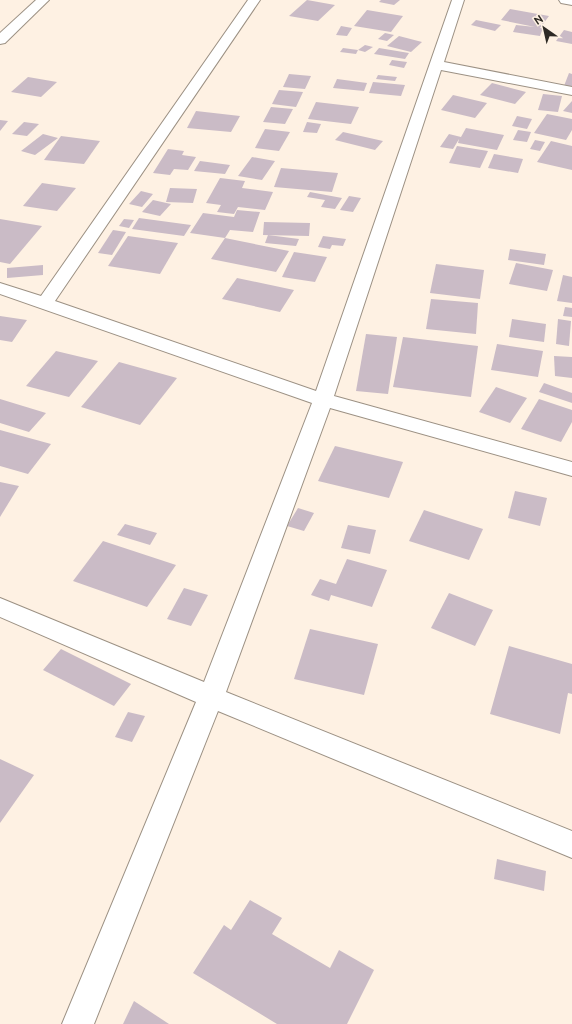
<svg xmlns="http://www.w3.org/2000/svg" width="572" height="1024" font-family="Ubuntu,sans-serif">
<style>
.building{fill:#cabbc6}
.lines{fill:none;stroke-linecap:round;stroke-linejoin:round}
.minor-casing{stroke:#9c9184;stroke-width:2}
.minor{fill:#fff;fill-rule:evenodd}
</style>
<rect width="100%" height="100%" fill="#fef1e3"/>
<g class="building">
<path d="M307,0L335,5L318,21L289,16Z"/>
<path d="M381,0H400L394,5L379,2Z"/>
<path d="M510,9L549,16L540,28H543L540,36L513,32L516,25L535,27L501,20Z"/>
<path d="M367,10L403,16L391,32L354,26Z"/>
<path d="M476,20L501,25L495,31L471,25Z"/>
<path d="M341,26L352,28L347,36L336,35Z"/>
<path d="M564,30L572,32V44L556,41Z"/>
<path d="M385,33L394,35L387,41L378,39Z"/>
<path d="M399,36L422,42L411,52L387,46Z"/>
<path d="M365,45L373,47L365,52L358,50Z"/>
<path d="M343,48L358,50L356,54L340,52Z"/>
<path d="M379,48L409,53L405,59L374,54Z"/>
<path d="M392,60L407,62L404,68L389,65Z"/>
<path d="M569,73L572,74V87L564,86Z"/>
<path d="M289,74L311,76L305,89L283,87Z"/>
<path d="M378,75L397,77L395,81L376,79Z"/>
<path d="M28,77L57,82L41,97L11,92Z"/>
<path d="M337,79L367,83L364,91L333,88Z"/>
<path d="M373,82L405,85L401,96L369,93Z"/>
<path d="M492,83L526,92L515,104L480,95Z"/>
<path d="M279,90L303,92L296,107L272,104Z"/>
<path d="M543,94L562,96L558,112L538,110Z"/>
<path d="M453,95L487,103L475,118L441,110Z"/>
<path d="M572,101V113L563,111Z"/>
<path d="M316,102L359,107L351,124L308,119Z"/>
<path d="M271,107L293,109L285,124L263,122Z"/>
<path d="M196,111L240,116L231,132L187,128Z"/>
<path d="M547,114L572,119V130L566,140L534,133Z"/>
<path d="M517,116L532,119L527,129L512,126Z"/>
<path d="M0,120L8,121L0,131Z"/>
<path d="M24,122L39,124L27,136L12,134Z"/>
<path d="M307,122L321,124L317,133L303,132Z"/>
<path d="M466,128L504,135L497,150L458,143L459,139L453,149L440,147L449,134L461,137Z"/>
<path d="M265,129L290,132L279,151L255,148Z"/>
<path d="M518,130L531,132L527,142L513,140Z"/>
<path d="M343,132L383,141L375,150L335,140Z"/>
<path d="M43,134L58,138L35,155L21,151Z"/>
<path d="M61,136L100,141L84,164L44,160Z"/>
<path d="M535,140L545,142L540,151L530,149Z"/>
<path d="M551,141L572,146V170L537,162Z"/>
<path d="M457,146L488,151L480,168L449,163Z"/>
<path d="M168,149L184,151L182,155L196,157L188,170L174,169L170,175L153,173Z"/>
<path d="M494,154L523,159L518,173L488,168Z"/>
<path d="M252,157L275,161L262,180L238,176Z"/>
<path d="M200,161L230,165L225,174L194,171Z"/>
<path d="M281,168L338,173L332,192L274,187Z"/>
<path d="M220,178L245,181L242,188L273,192L265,210L238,207L234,214L217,212L221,205L206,203Z"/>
<path d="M42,183L76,188L57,211L23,206Z"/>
<path d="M170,188L197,189L193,203L166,202Z"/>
<path d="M141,191L153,194L142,207L129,204Z"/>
<path d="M310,192L342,198L335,209L321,207L325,200L307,197Z"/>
<path d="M349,196L361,198L353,212L340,210Z"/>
<path d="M153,200L171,204L160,216L142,212Z"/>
<path d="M237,210L260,212L253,232L230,230L225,238L289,251L276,272L211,259L225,238L190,233L203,213L234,217Z"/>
<path d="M139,218L191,225L184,236L132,229Z"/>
<path d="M0,219L42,226L10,264L0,262Z"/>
<path d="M124,219L134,220L129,228L119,226Z"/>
<path d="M264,222L310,223L309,236L263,235Z"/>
<path d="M113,230L126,232L112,255L98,253Z"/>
<path d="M268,235L299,239L296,246L265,243Z"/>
<path d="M128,236L178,243L160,274L108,266Z"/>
<path d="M323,236L346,239L343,246L332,245L330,249L318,247Z"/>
<path d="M510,249L546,254L544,265L508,260Z"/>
<path d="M294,252L327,257L315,282L282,277Z"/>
<path d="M516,263L553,270L547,291L509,284Z"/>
<path d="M436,264L484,270L480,299L430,293Z"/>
<path d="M43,265V275L7,278V268Z"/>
<path d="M563,275L572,277V303L557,301Z"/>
<path d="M237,278L294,290L280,312L222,299Z"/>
<path d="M431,299L478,303L476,334L426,329Z"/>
<path d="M565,307L572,308V317L563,316Z"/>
<path d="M0,316L27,320L12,342L0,340Z"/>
<path d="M512,319L546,324L544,342L509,337Z"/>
<path d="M558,319L571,321L569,346L556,344Z"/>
<path d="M366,334L397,337L388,394L356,391Z"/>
<path d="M403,337L478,346L471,397L393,387Z"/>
<path d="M497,344L543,351L538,377L491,370Z"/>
<path d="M56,351L98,361L69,397L26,386Z"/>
<path d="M554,356L572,357V378L555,376Z"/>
<path d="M119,362L177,378L140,425L81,407Z"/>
<path d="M544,383L572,393V403L539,392Z"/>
<path d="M496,387L527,398L510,423L479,412Z"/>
<path d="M0,399L46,413L29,432L0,423Z"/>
<path d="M539,399L572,410V422L561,442L521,429Z"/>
<path d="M0,430L51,444L28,474L0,466Z"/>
<path d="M335,446L403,462L389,498L318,481Z"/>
<path d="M0,482L19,486L0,517Z"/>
<path d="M515,491L547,498L540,526L508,518Z"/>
<path d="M298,508L314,513L304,531L287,526Z"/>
<path d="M424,510L483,529L469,560L409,541Z"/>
<path d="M125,524L157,533L150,545L117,535Z"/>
<path d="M348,525L376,530L370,554L341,548Z"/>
<path d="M103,541L176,565L147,607L73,581Z"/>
<path d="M347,559L387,570L372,607L331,595L329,601L311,595L320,579L336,584Z"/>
<path d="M184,588L208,595L191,626L167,619Z"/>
<path d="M449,593L493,610L475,646L431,628Z"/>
<path d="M310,629L378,644L364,695L294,679Z"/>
<path d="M509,646L572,664V694L568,693L560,734L490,714Z"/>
<path d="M61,649L131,684L114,706L43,670Z"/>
<path d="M128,712L145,716L132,742L115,737Z"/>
<path d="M0,759L34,775L0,823Z"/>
<path d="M497,859L546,871L544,891L494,879Z"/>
<path d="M250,900L282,918L272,934L330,968L339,950L374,970L347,1024H277L193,973L224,925L231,930Z"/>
<path d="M134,1001L169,1024H123Z"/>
</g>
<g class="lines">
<g class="minor-casing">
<g id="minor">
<path d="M36,0H49L5,43L0,44V33Z"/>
<path d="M248,0H260L55,301L316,391L452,0H464L444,62L572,87V95L441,70L334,396L572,462V476L330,408L226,692L572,831V858L218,711L94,1024H62L196,702L0,617V598L204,682L312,403L0,294V283L41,296Z"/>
<path d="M559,0H572V5L561,3Z"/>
</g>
</g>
<use href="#minor" class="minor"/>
</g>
<g transform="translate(544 28) rotate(326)" stroke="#fef1e3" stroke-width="3" paint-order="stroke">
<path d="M0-3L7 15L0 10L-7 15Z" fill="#2d2924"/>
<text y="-6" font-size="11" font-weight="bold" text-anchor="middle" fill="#2d2924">N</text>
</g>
</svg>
